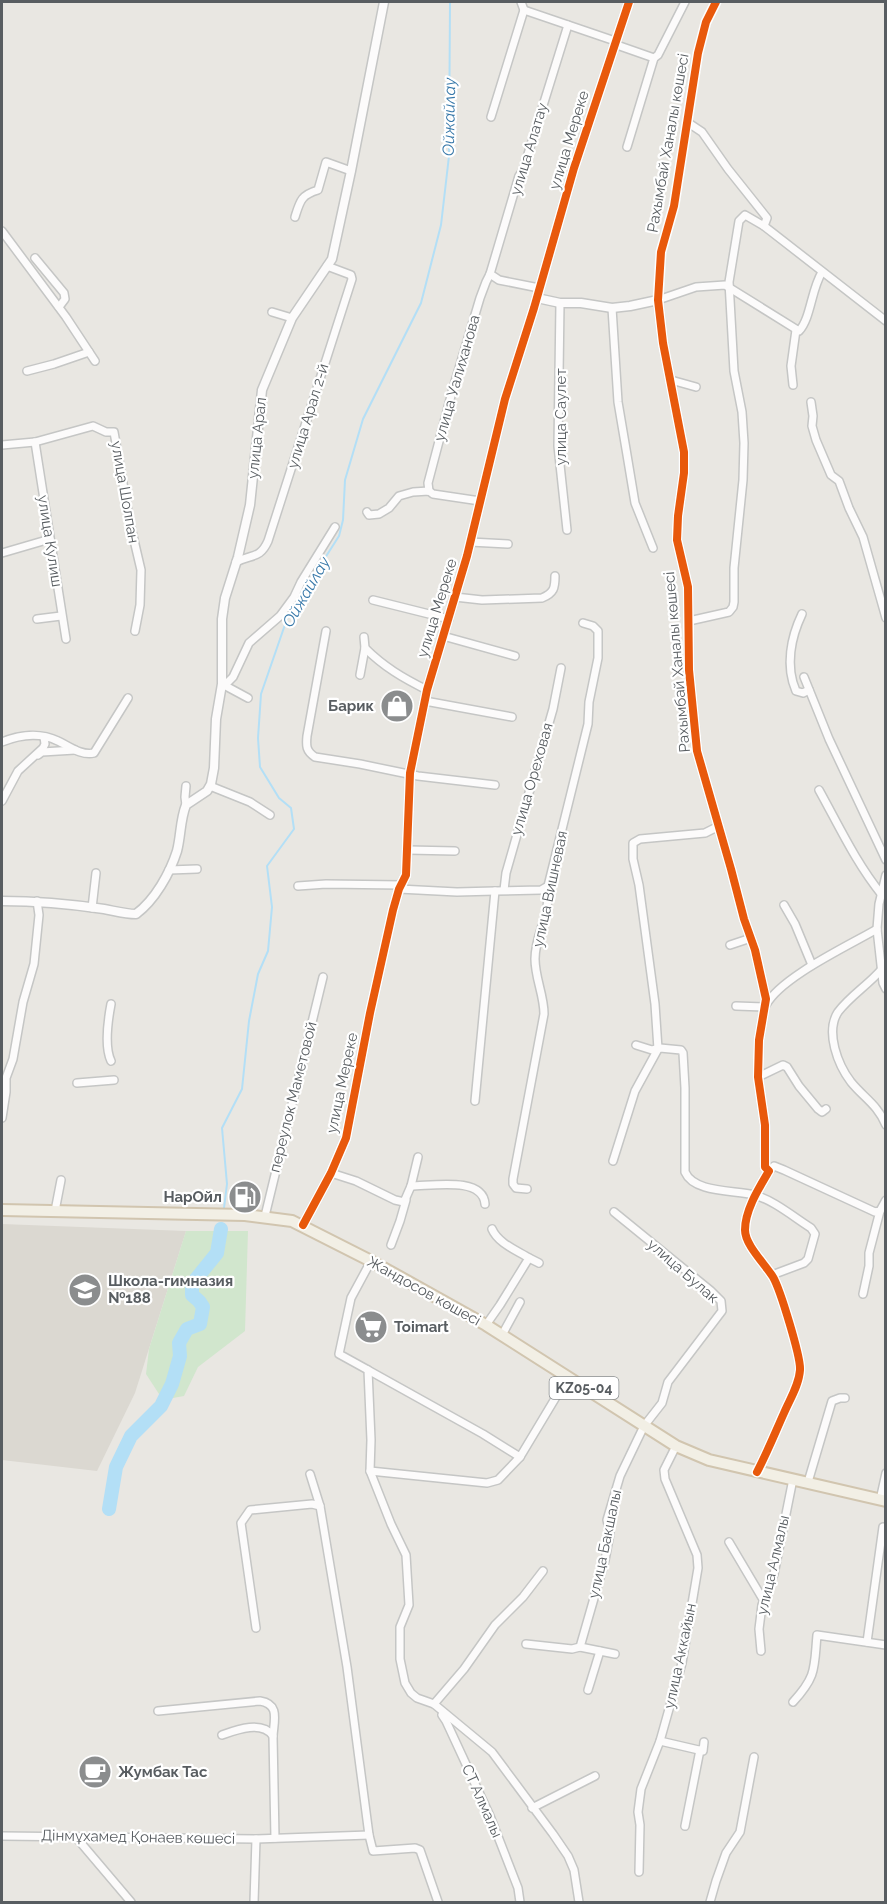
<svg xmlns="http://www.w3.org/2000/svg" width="887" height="1904" font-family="Raleway,sans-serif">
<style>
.education{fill:#dbd8d1}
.green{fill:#d1e6cd}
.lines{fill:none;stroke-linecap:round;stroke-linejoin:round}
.stream{stroke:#b3dff6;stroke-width:2}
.river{stroke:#b3dff6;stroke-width:14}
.minor-casing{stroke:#c5c6c5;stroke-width:10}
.tertiary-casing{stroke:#c5c6c5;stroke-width:11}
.primary-casing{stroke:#d1c5af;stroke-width:14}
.minor{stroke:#fcfbfb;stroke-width:7}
.tertiary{stroke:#fcfbfb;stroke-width:8}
.primary{stroke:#f2efe5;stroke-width:10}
.cycleway-casing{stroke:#fff;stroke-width:11}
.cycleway{stroke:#e8590c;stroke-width:8}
.labels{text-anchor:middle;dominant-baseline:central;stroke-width:4.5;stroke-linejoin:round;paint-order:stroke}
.shield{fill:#fff;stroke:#8a8e90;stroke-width:1.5}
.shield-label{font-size:14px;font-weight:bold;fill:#585d61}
.street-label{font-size:15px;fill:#585d61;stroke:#fff}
.poi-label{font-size:15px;font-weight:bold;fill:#585d61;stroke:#fff;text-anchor:start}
.water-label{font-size:16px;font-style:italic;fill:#3778a9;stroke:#fff}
</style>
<rect width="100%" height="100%" fill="#e9e7e2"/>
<path class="education" d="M2,1224L186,1231L135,1393L97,1471L2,1460Z"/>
<path class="green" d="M186,1231H248L245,1331L198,1367L184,1396L173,1398L159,1394L146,1374L149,1349Z"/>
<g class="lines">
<path class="stream" d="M224,1208L227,1184L222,1128L242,1089L249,1021L258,974L268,951L272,907L267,866L294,829L291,808L279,798L260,767L258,738L261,694L288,616L339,536L343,520L345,480L363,419L421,303L441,225L449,156L450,2"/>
<path class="river" d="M109,1509L116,1467L131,1436L161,1406L172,1384L180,1356L179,1343L187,1329L200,1324L203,1307L199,1301L192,1295V1284L217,1253L221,1229"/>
<g class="minor-casing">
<g id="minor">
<path d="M521,2L524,10"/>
<path d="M716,2L706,22L698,53L674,206L661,252L658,300L696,287L725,285L799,331C811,318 811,290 822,272"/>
<path d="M524,10L615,41"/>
<path d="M614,44L654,58"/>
<path d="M491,117L524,10"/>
<path d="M687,122L702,132L728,169L767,218L764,226"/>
<path d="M627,147L654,58L658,55L685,2"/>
<path d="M295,217C300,201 301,195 318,190L326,162L351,171"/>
<path d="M2,231L66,317L95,361"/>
<path d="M35,258L64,293L65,299L59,307"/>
<path d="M490,274L499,280L539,288"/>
<path d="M560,303L558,446L567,530"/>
<path d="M612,308L618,402L627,455L635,503L653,548"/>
<path d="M272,312L292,318"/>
<path d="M27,371L54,364L89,352"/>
<path d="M671,380L696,387"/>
<path d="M793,385L791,366L796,330"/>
<path d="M811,402L813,416L812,426L816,440L831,475L839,481L849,508L863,537L886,618"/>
<path d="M35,442L66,639"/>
<path d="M2,445L35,442L93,426L106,432H114L130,523L141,570L140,605L135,631"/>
<path d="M429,491L428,483L452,392L480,298L486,282L490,274L519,176L523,170L568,25"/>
<path d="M367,512L369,515L379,514L389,508L399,496L413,492L429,491L433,494L480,501"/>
<path d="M470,542L508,544"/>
<path d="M2,553L50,539"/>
<path d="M236,562C252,554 260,559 268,541L352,279L351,275L327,266"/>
<path d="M455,597L482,600L542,598C554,593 555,588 555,576"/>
<path d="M373,600L449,619"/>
<path d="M802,614C791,637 785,666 796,691L803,693L809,690"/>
<path d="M37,619L61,616"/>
<path d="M689,621L729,612L733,607L734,602V568L743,480L744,443L742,412L734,371L729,282L739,221L745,215L764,226L886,321"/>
<path d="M326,631L307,736C306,746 306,751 315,757L360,764L418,776L495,785"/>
<path d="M443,636L515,656"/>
<path d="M364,637L365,648C384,667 403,678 427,690"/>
<path d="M360,675L365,648"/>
<path d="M804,677L829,739L886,860"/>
<path d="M222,684L227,683L233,677L249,643L280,616L294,597L301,582L335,527"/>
<path d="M222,684L248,698"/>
<path d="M425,701L512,717"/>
<path d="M2,742C19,735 40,732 58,741C69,746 81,756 94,753L128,698"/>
<path d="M38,755L42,752L75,750"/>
<path d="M210,786L250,802L270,815"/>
<path d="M819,790C839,826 856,863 882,895"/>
<path d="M2,801L18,771L43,748L45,744L44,737"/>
<path d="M186,805L185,797L186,786"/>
<path d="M408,850L455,851"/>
<path d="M169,870L197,869"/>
<path d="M886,875L879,904L877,929L883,983L886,989"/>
<path d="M298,886L326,884L401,885"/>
<path d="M399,889L457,892L495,891L541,890L548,886"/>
<path d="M504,890L506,873L553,709L561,668"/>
<path d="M784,905L795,924L812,965"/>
<path d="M92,908L96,873"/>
<path d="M730,945L751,938"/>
<path d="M881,970C868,985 850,996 838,1012C825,1032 838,1065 851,1082C864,1098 877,1104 886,1125"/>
<path d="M766,1005C781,977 848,946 877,929"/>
<path d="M736,1006L765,1007"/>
<path d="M636,1045L652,1050L660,1048L681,1050L683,1053L685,1088V1172C694,1193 734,1190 754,1195C772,1199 795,1218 811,1228L815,1234L808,1259L804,1263L772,1275"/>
<path d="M111,1061C104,1046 108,1020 111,1004"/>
<path d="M758,1077L783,1065L787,1067L799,1086L818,1109L822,1112L826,1109"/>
<path d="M77,1083L114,1080"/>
<path d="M475,1101L495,891"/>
<path d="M2,1118L6,1092V1078L13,1059L23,1002L34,964L39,915L37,901"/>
<path d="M613,1161L635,1091L658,1049L655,1004L639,885L633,859V843L640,839L705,833L719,826"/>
<path d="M769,1171L774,1166L784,1170L875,1212L880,1211L886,1200"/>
<path d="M331,1173L356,1181L395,1200L404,1202L411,1186L418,1157"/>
<path d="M411,1186C431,1186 483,1176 485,1204"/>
<path d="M527,1189L516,1188L513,1184V1179L544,1014C544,995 535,978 535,959C535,940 543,927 547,909C548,902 547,893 548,886L588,724L589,702L598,658V631L593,626L583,623"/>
<path d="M55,1211L61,1180"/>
<path d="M265,1216L323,977"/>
<path d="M391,1245L400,1221L406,1200"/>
<path d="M529,1258L539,1263"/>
<path d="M371,1261L351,1298L339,1354L368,1370L371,1440L370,1471L391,1524L406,1555L409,1605L400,1627V1659L405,1683L411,1693L417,1698L434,1704L492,1752L553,1834L568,1856L574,1870L579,1902"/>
<path d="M863,1294L869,1266V1253L880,1211"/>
<path d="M486,1325L500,1305L529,1258C516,1250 498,1243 492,1229"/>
<path d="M502,1335L520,1302"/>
<path d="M368,1370L483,1434L520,1457L568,1377"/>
<path d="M370,1471L487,1483L498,1480L520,1457"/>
<path d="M310,1474L320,1506L347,1667L369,1835L373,1851L415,1848L420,1850L438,1902"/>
<path d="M808,1482L832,1401L840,1398H845"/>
<path d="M880,1500L886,1473"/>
<path d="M729,1542L764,1601"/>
<path d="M256,1628L241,1523L250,1510L312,1504L320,1506"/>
<path d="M867,1642L883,1527"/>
<path d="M526,1644L572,1649L580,1647L605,1560L610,1533L607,1520L620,1476L644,1426L662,1403L668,1382L722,1311L721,1301L711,1291L614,1212"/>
<path d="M580,1647L615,1654"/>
<path d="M761,1651L759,1629L762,1605L774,1574L793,1479"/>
<path d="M588,1690L600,1651"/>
<path d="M793,1702C817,1676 814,1668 817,1635L886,1645"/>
<path d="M434,1704L464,1669L495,1625L523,1597L543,1571"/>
<path d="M158,1711L260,1701C280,1704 274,1720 273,1736"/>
<path d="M442,1715L446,1721L490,1816L518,1888L520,1902"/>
<path d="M222,1735C236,1730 262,1720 273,1736L275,1838"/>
<path d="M660,1741L703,1751L704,1742"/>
<path d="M532,1808L595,1776"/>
<path d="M685,1826L700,1750"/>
<path d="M2,1836L256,1839L369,1835"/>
<path d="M75,1836L131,1902"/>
<path d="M639,1872L640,1825L638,1812L641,1789L660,1741L682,1663L698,1568L697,1555L665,1479L664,1470L676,1446"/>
<path d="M254,1902L256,1839"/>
<path d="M710,1902L716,1881L726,1853L740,1832L754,1757"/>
</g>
</g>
<g class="tertiary-casing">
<g id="tertiary">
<path d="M537,298L560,303H581L612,308L630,306L658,300L663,343L684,452V473L678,516L677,540L688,587L689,670L697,751L731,869L744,919L755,950L766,999L759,1040L758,1077L765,1125V1167L769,1171C759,1188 745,1210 745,1230C745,1245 765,1264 773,1277C780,1289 801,1357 800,1370C799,1385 790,1399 784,1413C775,1433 767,1453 757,1472"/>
<path d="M2,901C36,901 70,904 104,909C115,911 125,914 136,914C155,900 170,873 177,851C181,836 180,820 186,805L207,791L211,784L214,768L216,719L222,684V619L225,598L238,557L250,505L262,390L292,318L332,259L351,171L384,2"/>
<path d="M303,1225L331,1173L346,1138L370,1013L393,910L399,889L406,875L410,773L427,690L467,556L505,399L534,308L574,168L629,2"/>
</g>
</g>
<g class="primary-casing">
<path id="primary" d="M2,1210L245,1215L292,1221L371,1261L486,1325L676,1446L709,1460L886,1501"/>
</g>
<use href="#minor" class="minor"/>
<use href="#tertiary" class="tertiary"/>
<use href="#primary" class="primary"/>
<g class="cycleway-casing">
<g id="cycleway">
<path d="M716,2L706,22L698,53L674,206L661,252L658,300L663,343L684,452V473L678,516L677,540L688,587L689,670L697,751L731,869L744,919L755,950L766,999L759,1040L758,1077L765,1125V1167L769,1171C759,1188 745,1210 745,1230C745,1245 765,1264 773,1277C780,1289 801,1357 800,1370C799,1385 790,1399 784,1413C775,1433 767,1453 757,1472"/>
<path d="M303,1225L331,1173L346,1138L370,1013L393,910L399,889L406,875L410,773L427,690L467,556L505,399L534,308L574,168L629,2"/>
</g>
</g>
<use href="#cycleway" class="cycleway"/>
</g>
<defs>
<g id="shop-disc" transform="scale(1.725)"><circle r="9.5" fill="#8b8d8e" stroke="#fff"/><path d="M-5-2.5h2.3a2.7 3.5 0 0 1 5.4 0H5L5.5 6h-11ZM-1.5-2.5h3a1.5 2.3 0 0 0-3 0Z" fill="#fff"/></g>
<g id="fuel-disc" transform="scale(1.725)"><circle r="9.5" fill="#8b8d8e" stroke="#fff"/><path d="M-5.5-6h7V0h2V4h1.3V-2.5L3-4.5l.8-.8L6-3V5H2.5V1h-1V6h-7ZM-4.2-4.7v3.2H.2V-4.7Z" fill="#fff"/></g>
<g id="school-disc" transform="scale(1.725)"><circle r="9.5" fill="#8b8d8e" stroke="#fff"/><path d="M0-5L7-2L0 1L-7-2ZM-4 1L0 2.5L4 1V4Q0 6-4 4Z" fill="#fff"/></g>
<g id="supermarket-disc" transform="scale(1.725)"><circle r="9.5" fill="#8b8d8e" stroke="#fff"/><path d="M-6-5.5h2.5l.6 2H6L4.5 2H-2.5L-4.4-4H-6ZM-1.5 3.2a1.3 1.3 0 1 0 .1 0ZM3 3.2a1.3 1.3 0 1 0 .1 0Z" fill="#fff"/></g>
<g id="cafe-disc" transform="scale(1.725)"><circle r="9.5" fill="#8b8d8e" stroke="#fff"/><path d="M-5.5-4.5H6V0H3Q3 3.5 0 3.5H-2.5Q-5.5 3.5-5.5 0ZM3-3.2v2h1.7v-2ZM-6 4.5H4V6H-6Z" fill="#fff"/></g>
</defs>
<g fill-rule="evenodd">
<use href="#shop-disc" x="397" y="706"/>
<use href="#fuel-disc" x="245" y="1197"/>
<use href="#school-disc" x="85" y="1290"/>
<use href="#supermarket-disc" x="371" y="1327"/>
<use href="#cafe-disc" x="95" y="1772"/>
</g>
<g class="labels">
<rect class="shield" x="549.5" y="1377" width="69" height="22" rx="4.5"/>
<g class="shield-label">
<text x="584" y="1388">KZ05-04</text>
</g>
<g class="street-label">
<text transform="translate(569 140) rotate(-73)">улица Мереке</text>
<text transform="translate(668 143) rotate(-80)">Рахымбай Ханалы көшесі</text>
<text transform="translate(529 149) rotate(-73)">улица Алатау</text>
<text transform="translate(457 378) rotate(-74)">улица Уалиханова</text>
<text transform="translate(308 416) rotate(-73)">улица Арал 2-й</text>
<text transform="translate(561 417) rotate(-90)">улица Саулет</text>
<text transform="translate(257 438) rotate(-84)">улица Арал</text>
<text transform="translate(125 492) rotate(80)">улица Шолпан</text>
<text transform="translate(50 541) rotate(81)">улица Кулиш</text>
<text transform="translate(437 608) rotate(-73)">улица Мереке</text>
<text transform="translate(677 662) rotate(-95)">Рахымбай Ханалы көшесі</text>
<text transform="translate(532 779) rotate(-74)">улица Ореховая</text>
<text transform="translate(550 889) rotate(-78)">улица Вишневая</text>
<text transform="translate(342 1083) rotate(-78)">улица Мереке</text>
<text transform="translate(293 1097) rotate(-76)">переулок Маметовой</text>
<text transform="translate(683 1271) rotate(41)">улица Булак</text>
<text transform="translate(424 1291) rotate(29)">Жандосов көшесі</text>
<text transform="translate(605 1544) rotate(-78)">улица Бакшалы</text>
<text transform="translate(773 1565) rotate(-77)">улица Алмалы</text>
<text transform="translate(680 1656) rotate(-78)">улица Аккайын</text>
<text transform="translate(482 1801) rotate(66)">СТ Алмалы</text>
<text transform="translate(138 1837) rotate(1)">Дінмұхамед Қонаев көшесі</text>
</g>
<g class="poi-label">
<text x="374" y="706" text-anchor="end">Барик</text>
<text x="222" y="1197" text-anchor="end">НарОйл</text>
<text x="108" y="1281">Школа-гимназия<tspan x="108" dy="17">№188</tspan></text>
<text x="394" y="1327">Toimart</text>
<text x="118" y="1772">Жумбак Тас</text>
</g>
<g class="water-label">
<text transform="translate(449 117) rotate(-89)">Ойжайлау</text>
<text transform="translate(306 592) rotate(-60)">Ойжайлау</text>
</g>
</g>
<rect width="887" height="1904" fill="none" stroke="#585d61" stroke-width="6"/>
</svg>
